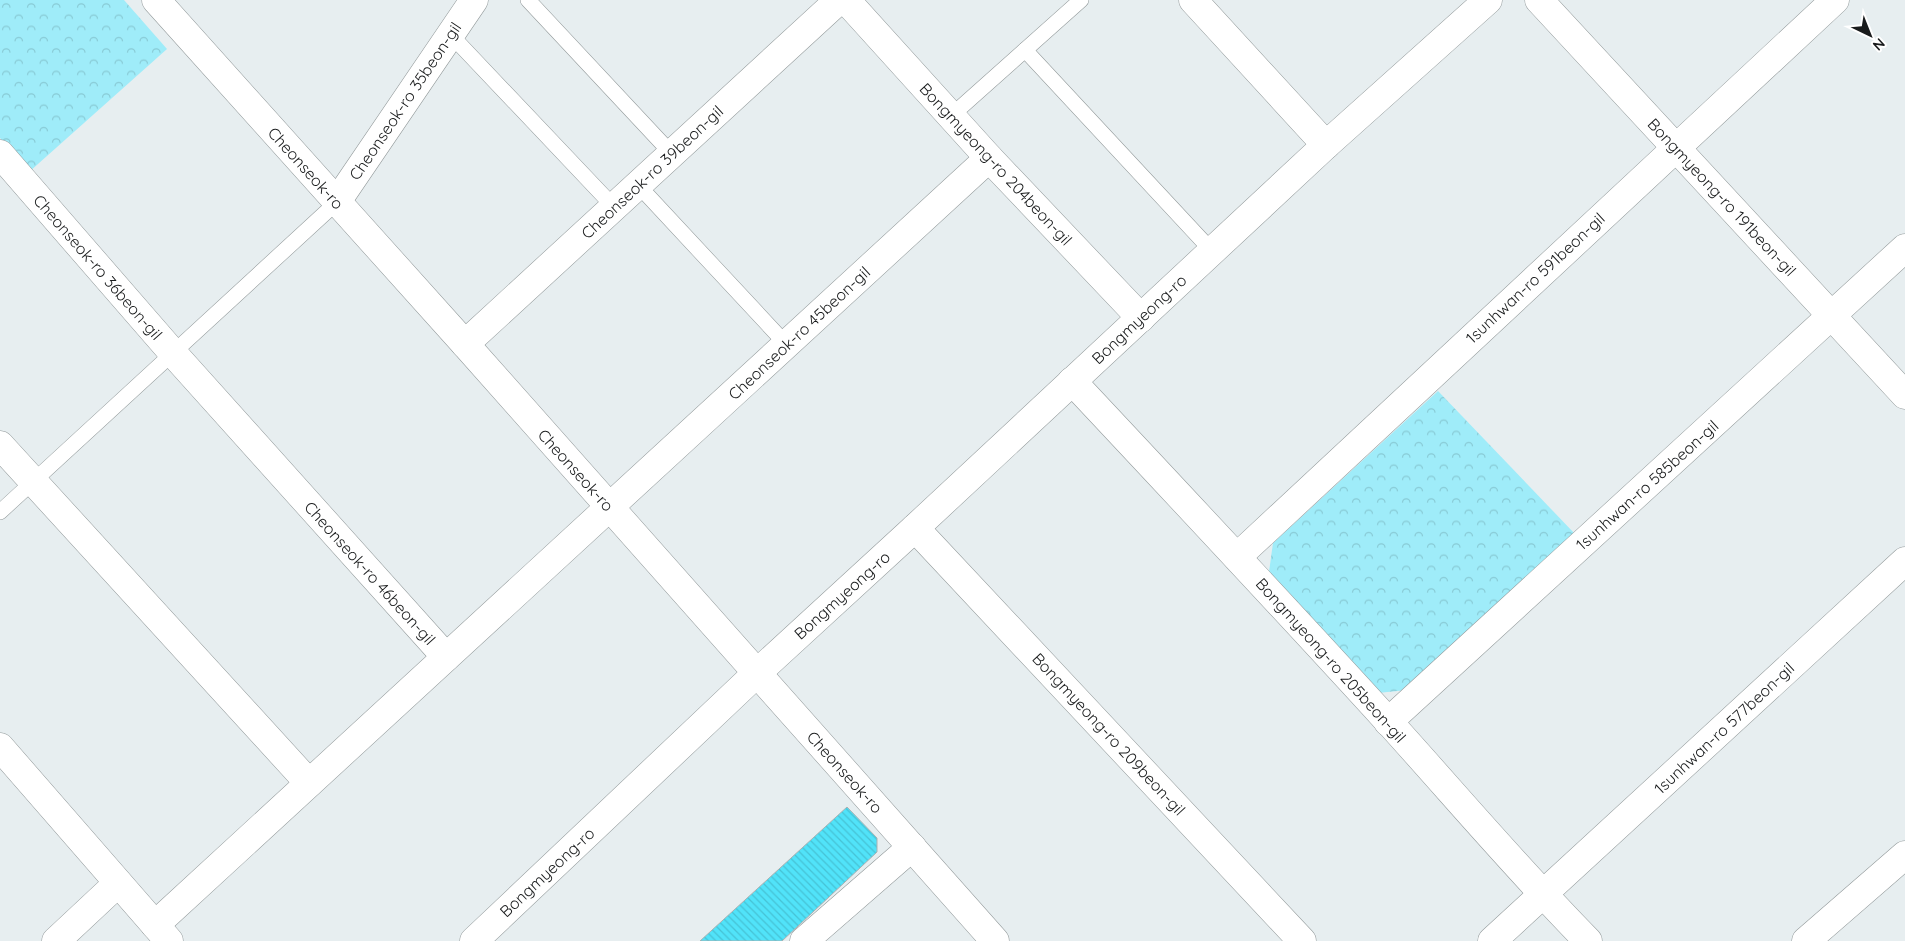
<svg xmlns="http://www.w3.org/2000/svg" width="1905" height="941" font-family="Quicksand,sans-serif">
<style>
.park{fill:url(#park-crowns)}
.building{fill:url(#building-back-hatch);stroke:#aab1b2}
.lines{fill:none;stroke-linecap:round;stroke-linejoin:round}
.lane-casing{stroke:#939a9b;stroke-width:16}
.street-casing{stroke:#939a9b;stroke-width:29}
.secondary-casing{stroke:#939a9b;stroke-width:29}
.lane{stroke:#fff;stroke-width:15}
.street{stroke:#fff;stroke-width:28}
.secondary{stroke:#fff;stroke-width:28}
.labels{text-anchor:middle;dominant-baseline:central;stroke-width:4;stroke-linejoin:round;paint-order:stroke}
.street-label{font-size:16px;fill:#191b1c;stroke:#fff}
</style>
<defs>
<pattern id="park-crowns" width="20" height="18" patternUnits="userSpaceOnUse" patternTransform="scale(1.25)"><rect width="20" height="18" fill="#9fecf9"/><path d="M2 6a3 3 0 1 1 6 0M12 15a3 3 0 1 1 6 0" fill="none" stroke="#88cad5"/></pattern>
<pattern id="building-back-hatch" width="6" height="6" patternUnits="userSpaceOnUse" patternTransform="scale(1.25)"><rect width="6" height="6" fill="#51e3f9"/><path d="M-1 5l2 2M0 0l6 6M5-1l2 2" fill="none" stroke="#46c2d5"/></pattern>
</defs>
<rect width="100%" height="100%" fill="#e7eef0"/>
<g class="park">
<path d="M0,0H124L167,49L29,172L0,138Z"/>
<path d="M1438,391L1575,534L1407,690L1378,693L1268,579L1273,543Z"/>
</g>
<path class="building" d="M847,807L877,838V852L782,941H700Z"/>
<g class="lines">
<g class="lane-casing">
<g id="lane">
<path d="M528,0L672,154"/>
<path d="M450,34L614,207"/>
<path d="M1025,50L1212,251"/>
<path d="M951,116L1081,0"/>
<path d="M638,185L786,344"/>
<path d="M0,512L336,203"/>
</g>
</g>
<g class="street-casing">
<g id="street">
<path d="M156,0L465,344L995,941"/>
<path d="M846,0L989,158L1141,318"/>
<path d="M1193,0L1326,145"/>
<path d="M1539,0L1905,395"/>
<path d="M0,154L172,352L446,657"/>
<path d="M336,203L474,0"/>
<path d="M465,344L839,0"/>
<path d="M1072,381C1178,494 1283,606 1387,720C1454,794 1518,870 1588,941"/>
<path d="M0,445L309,783"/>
<path d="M915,528L1302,941"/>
<path d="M1237,557L1835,0"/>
<path d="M1388,722L1905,248"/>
<path d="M0,747L169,941"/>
<path d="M155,925L989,158"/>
<path d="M56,941L118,883"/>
<path d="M804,941L912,847"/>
<path d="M1492,941L1905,561"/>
<path d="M1806,941L1905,855"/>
</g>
</g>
<g class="secondary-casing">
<path id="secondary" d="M474,941L757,673L915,528L1326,145L1488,0"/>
</g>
<use href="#lane" class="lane"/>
<use href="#street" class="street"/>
<use href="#secondary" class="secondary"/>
</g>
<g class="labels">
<g class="street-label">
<text transform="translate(405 101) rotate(-56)">Cheonseok-ro 35beon-gil</text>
<text transform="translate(996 164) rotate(47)">Bongmyeong-ro 204beon-gil</text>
<text transform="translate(306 168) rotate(48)">Cheonseok-ro</text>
<text transform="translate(652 172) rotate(-43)">Cheonseok-ro 39beon-gil</text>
<text transform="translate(1722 197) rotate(47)">Bongmyeong-ro 191beon-gil</text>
<text transform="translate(98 267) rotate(49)">Cheonseok-ro 36beon-gil</text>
<text transform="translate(1535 278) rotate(-43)">1sunhwan-ro 591beon-gil</text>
<text transform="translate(1139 319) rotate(-43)">Bongmyeong-ro</text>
<text transform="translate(799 333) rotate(-43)">Cheonseok-ro 45beon-gil</text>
<text transform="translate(576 470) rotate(48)">Cheonseok-ro</text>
<text transform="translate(1647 485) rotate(-42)">1sunhwan-ro 585beon-gil</text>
<text transform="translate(370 573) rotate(48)">Cheonseok-ro 46beon-gil</text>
<text transform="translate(842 595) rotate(-42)">Bongmyeong-ro</text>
<text transform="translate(1331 660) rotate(48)">Bongmyeong-ro 205beon-gil</text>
<text transform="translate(1724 728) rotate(-43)">1sunhwan-ro 577beon-gil</text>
<text transform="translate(1109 734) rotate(47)">Bongmyeong-ro 209beon-gil</text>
<text transform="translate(845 772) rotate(48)">Cheonseok-ro</text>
<text transform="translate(547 872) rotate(-43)">Bongmyeong-ro</text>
</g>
</g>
<g transform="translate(1870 35) rotate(137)" stroke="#ffffff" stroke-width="4" paint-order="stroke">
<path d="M0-4L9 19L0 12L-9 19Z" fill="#191b1c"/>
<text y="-8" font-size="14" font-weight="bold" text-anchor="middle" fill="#191b1c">N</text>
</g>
</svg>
